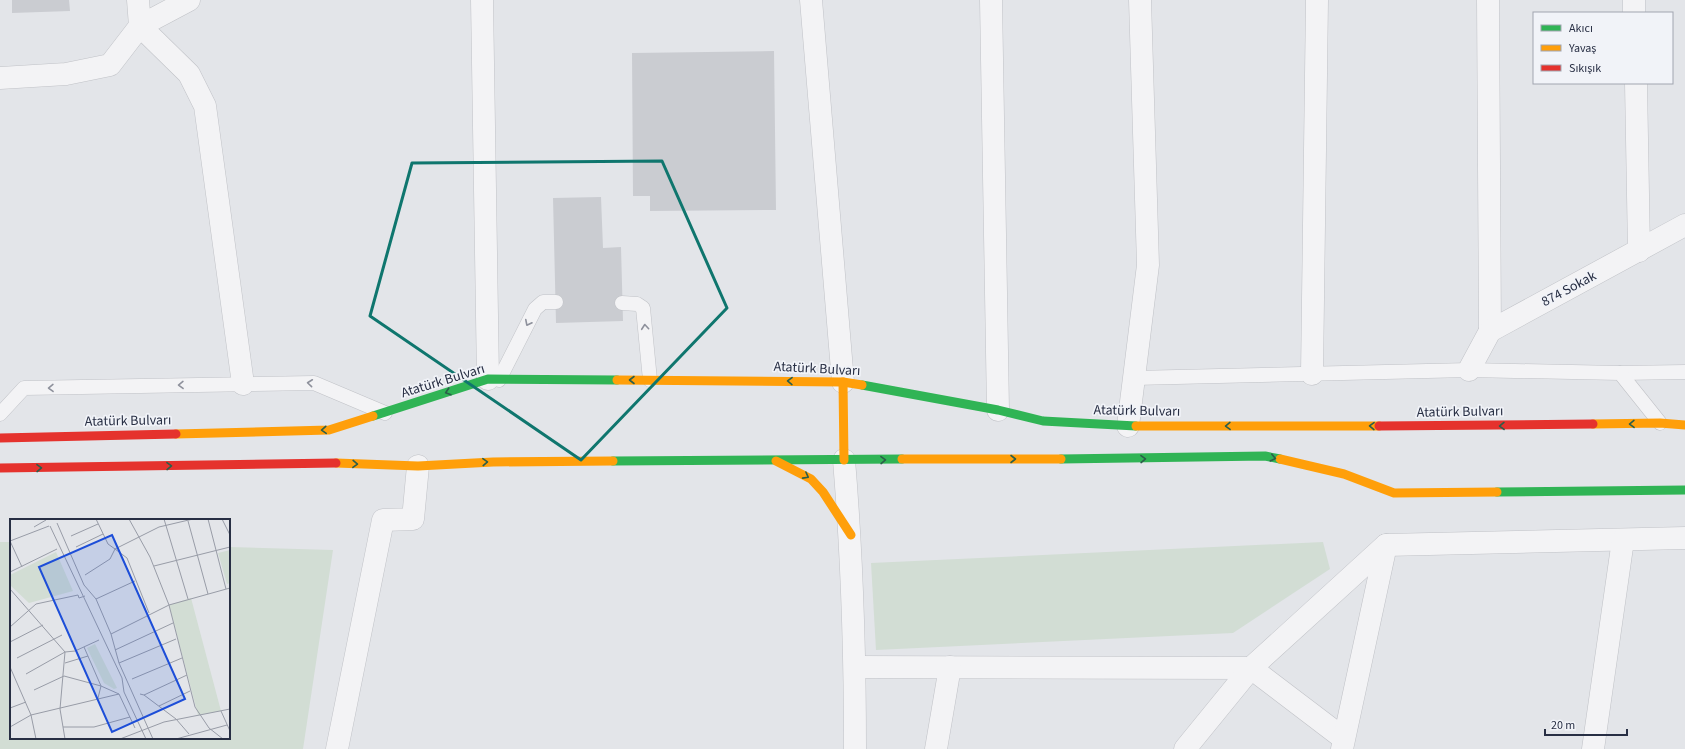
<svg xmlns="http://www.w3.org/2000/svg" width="1685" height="749" font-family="'Source Sans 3',sans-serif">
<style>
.green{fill:#d2ddd4}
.building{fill:#caccd1}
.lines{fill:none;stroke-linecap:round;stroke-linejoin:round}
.lane-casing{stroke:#c0c2c7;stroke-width:15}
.street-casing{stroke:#c0c2c7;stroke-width:23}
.lane{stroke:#f3f3f5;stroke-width:14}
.street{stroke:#f3f3f5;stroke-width:22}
.fast{stroke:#30b455;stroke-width:9}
.slow{stroke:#ff9f0a;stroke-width:9}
.jam{stroke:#e5322d;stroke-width:9}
.oneway{stroke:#8e919c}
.oneway2{stroke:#2b5e4a}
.marked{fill:none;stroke:#0f766e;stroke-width:3;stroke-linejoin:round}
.labels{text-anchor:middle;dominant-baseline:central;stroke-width:3.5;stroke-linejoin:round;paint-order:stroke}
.street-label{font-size:14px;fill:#282f44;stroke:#f1f3f8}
.inset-road{fill:none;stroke:#989ca7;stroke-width:1}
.view{fill:#1d4ed8;fill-opacity:0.15;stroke:#1d4ed8;stroke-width:2}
.inset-edge{fill:none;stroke:#282f44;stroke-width:2}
</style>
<rect width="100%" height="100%" fill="#e3e5e9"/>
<g class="green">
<path d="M0,542H11V738H229V547L333,550L303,749H0Z"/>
<path d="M1323,542L1330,569L1233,633L876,650L871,563Z"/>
</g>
<g class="building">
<path d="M12,0H69L70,11L12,13Z"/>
<path d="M774,51L776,210L650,211V196H633L632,53Z"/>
<path d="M601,197L603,248L621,247L623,321L556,323L553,198Z"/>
</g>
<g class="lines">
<g class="lane-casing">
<g id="lane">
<path d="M622,303L637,304L643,308L650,380"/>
<path d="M1620,373L1685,372"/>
<path d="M1134,378L1469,370L1620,373L1660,423"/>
<path d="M499,380L535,309L543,302H556"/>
<path d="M0,414L24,388L314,383L385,413"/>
</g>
</g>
<g class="street-casing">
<g id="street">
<path d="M189,0L140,26L189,74L205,106L243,384"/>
<path d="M482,0L488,379"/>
<path d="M811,0L843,382"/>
<path d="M991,0L998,410"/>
<path d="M1488,0L1490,331"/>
<path d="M1634,0V13"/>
<path d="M0,78L66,74L110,65L140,26L138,0"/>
<path d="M1636,83L1639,251"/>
<path d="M1469,370L1490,331L1685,225"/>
<path d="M1312,374L1317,0"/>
<path d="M1128,426L1148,265L1140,0"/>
<path d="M844,460C852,556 855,652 855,749"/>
<path d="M855,667L1251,668L1343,738"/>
<path d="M337,749L383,520L413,519L418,466"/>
<path d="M936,749L950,667"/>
<path d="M1185,749L1251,668L1386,545L1685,538"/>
<path d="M1342,749L1386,545"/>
<path d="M1593,749L1623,540"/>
</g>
</g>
<use href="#lane" class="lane"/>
<use href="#street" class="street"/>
<g class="fast">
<path d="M862,385L998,410L1043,421L1136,426"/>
<path d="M373,416L488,379L617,380"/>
<path d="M1061,459L1265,456L1280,459"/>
<path d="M613,461L902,459"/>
<path d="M1497,492L1685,490"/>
</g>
<g class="slow">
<path d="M617,380L843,382L862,385"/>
<path d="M843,382L844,460"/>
<path d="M1593,424L1660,423L1685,425"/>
<path d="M1136,426H1379"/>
<path d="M176,434L329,430L373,416"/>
<path d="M902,459H1061"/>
<path d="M1280,459L1344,474L1394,493L1497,492"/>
<path d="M776,461L811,479L823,492L851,535"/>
<path d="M336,463L418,466L493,462L613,461"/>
</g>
<g class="jam">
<path d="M1379,426L1593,424"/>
<path d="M0,438L176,434"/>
<path d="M0,468L336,463"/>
</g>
</g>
<defs><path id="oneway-chevron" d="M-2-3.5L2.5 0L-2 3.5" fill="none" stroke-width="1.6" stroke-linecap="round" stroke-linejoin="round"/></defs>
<g class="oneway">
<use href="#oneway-chevron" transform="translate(528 323) rotate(117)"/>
<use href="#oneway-chevron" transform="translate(645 327) rotate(-95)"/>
<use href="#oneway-chevron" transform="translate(310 383) rotate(-174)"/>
<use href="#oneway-chevron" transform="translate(181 385) rotate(179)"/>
<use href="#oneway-chevron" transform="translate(51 388) rotate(179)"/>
</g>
<g class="oneway2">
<use href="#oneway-chevron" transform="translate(632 380) rotate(-180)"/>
<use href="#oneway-chevron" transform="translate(790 381) rotate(-179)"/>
<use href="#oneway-chevron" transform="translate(448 392) rotate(162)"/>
<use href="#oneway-chevron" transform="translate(1632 424) rotate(179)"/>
<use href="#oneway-chevron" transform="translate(1228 426) rotate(179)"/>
<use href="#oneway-chevron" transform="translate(1372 426) rotate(-179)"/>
<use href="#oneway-chevron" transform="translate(1502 426) rotate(179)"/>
<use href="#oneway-chevron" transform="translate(324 430) rotate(176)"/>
<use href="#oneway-chevron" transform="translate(1273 458) rotate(13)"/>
<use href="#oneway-chevron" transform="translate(1013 459)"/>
<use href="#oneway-chevron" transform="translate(1143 459) rotate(-1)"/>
<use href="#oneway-chevron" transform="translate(883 460) rotate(-1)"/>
<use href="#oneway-chevron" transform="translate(485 462) rotate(-3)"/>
<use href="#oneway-chevron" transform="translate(355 464) rotate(2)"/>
<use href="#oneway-chevron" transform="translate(169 466) rotate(-1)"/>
<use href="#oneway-chevron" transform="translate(39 468) rotate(-1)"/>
<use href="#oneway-chevron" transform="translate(806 476) rotate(28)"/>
</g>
<path class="marked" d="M662,161L727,308L581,460L370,316L412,163Z"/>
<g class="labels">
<g class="street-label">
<text transform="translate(1569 289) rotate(-28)">874 Sokak</text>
<text transform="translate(817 369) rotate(3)">Atatürk Bulvarı</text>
<text transform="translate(443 381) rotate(-17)">Atatürk Bulvarı</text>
<text transform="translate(1137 411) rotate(1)">Atatürk Bulvarı</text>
<text transform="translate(1460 412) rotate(-1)">Atatürk Bulvarı</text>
<text transform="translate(128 421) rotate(-1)">Atatürk Bulvarı</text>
</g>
</g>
<g transform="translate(10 519)">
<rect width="220" height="220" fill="#e3e5e9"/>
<path d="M220,31V64L217,65L208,34ZM46,33L63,72L19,84L0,66V56ZM181,79L211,192L188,196L159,86ZM85,125L107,169L104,170L94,164L77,129Z" fill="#d2ddd4"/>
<path class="inset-road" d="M86,0L98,25L105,30L149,8L183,0M119,0L140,38L159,86L185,188L199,209L213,220M154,0L178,80M198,0L216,70M212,0L220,16M178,2L198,75M47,4L74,66L86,80L101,115L109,144L143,220M40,7L112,159L114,173L136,220M24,8L36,1M61,17L88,5M0,22L12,48M0,22L39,7M66,28L93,15M144,47L220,28M0,53L47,30M75,56L100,40L105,30L117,39L139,94M0,70L55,133L50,190L55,220M86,80L125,62M0,108L26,85L68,76L69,79L75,77M101,115L159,86L220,69M0,123L33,106M74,128L91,167L88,179M105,131L163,104M7,139L52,116M55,144L78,137M109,144L166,120M0,148L21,196L26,220M16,155L55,133L65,132L89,121M122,160L172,139M24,171L54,157L91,167L109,175L125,209M130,175L134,176L166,200L179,215M134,176L177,156M149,187L180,172M0,189L16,183M211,192L220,212M0,208L21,196L109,175M53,208H84L120,198M110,220L154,203L220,190M166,220L217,206"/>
<path class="view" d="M102,16L175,180L102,213L29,48Z"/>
<rect width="220" height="220" class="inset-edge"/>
</g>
<rect x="1533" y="12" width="140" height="72" fill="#f1f3f8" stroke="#a1a5b0"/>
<rect x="1541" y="25" width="20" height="6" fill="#30b455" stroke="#a1a5b0"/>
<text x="1569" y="32" font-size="12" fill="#282f44">Akıcı</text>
<rect x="1541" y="45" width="20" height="6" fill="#ff9f0a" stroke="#a1a5b0"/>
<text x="1569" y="52" font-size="12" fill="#282f44">Yavaş</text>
<rect x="1541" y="65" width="20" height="6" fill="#e5322d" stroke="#a1a5b0"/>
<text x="1569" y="72" font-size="12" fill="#282f44">Sıkışık</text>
<path d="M1545 729v6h82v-6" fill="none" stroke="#282f44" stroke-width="2"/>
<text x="1551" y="729" font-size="12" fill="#282f44" stroke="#f1f3f8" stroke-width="3" paint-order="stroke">20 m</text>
</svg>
